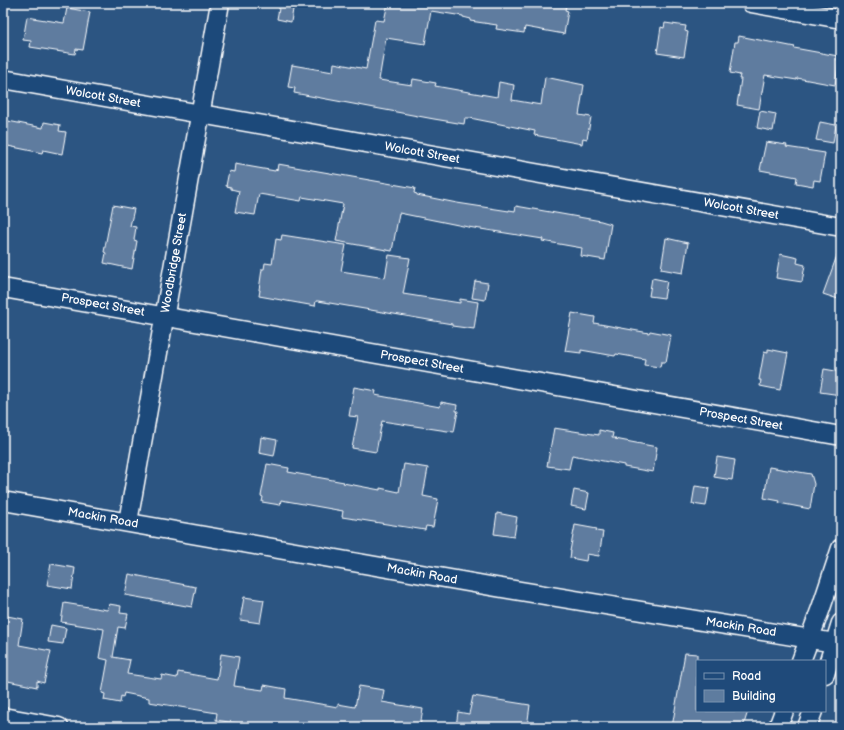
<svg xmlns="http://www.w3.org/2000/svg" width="844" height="730" font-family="'Balsamiq Sans',sans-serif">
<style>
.building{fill:#5e7c9f;stroke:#fff}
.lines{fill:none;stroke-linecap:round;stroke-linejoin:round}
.minor-casing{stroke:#fff;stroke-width:21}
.minor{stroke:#1f4a7a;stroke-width:18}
.labels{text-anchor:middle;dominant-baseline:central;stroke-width:4;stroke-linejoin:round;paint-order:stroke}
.street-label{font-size:12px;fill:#fff;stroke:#1f4a7a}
</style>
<rect width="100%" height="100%" fill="#2c5582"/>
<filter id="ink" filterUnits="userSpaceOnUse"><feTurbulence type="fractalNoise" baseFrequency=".025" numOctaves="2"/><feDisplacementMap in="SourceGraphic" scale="8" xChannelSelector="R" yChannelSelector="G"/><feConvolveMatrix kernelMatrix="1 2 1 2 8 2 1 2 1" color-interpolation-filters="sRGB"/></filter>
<g filter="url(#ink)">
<g class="building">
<path d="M280,3H294L291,22L277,19Z"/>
<path d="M388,3H550L566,6L565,10L568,11L564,34L525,27L524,33L496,29L497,25L470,21L471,19L463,17V16L431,11L425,44L386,38L379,80L412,85L413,79L436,83L435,86L497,97L499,82L514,85L512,100L541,105L545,77L584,85L579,115L591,117L587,139L583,138L582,144L534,135L535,131L470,118H465L464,124L434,119L294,93L295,88L288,87L292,65L333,72L334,63L366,69L375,20L384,21Z"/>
<path d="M67,8L90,12L83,50L76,49L75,54L30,47L31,41L23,40L27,17L64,23Z"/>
<path d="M665,23L686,26L685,31L688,32L684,57L657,53L661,27L664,28Z"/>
<path d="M739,36L795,47L794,48L838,56L837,60H839L835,85L797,78V80L765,75L759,109L737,105L741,79H739L740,75L730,73L735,42H738Z"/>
<path d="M760,111L776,114L773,131L757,128Z"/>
<path d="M3,120L43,128L44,122L60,125L59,131L66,132L62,154L43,150L42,153L3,145Z"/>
<path d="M820,122L836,125L833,143L816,140Z"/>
<path d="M766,142L787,145L786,147L825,153L820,181L814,180L813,186L796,183L797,177L760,170Z"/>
<path d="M235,164L275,171L276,169L277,170L278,164L415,188L414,193L417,194V195L457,203L509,211V210L515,211L516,206L601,221L611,224L605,260L581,256L582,248L542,241L543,239L468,227L399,213L392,251L336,241L343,204L302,197L301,201L259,194L255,215L235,212L239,191L231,189V187L226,186L229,171L234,172Z"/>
<path d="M113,205L134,209L130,226L136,227L134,240L137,241L132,269L104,263L106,253L104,252Z"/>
<path d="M282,235L346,245L341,271L385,278L389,255L410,258L403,294L460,303V299L478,302L474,329L452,326V324L318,301H316L315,306L259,296L260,290H259L262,269H264L265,263L272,264L276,239L281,240Z"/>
<path d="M666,238L688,243L683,273L661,269Z"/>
<path d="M839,250H841V300L823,294Z"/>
<path d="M780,254L798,258L797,263L805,265L802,282L776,278Z"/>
<path d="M652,278L667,281L664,298L649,296Z"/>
<path d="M475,281L488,283L485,300L472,298Z"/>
<path d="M572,313L595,317L594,323L649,333L650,331L671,335L666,362H661L660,367L644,365L645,359L616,354L615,356L581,350V353L565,351Z"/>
<path d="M768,349L788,353L782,384H781L780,390L760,386L761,380H759L764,352L768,353Z"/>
<path d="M824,369L841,372V395L820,392Z"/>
<path d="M354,387L376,391L375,395L440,407L441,402L457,405L456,411H458L454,432L382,421L376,452L352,448L358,417L349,416Z"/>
<path d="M554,428L599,435V430L613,433L612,438H616L615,439L657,447L653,472L624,467V465L572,455L569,469L547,466Z"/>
<path d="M261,437L277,440L274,456L259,453Z"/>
<path d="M717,457L735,460L732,480L714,477Z"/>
<path d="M267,464L289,468L288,472L344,482L343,483L380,490V488L399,492L404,464L428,468L423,496L438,499L433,527L426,526L425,530L342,517L343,511L281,500L280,505L262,502L263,497L261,496Z"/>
<path d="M769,467L811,474L814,484L810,509L779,503L780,501L764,498Z"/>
<path d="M695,486L709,488L706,506L692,504Z"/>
<path d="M574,490L589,493L586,509L571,506Z"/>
<path d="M497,513L517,517L514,537L494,534Z"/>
<path d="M575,525L597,529L596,531L603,532L599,556L587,554L586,561L570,558L571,551H570Z"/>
<path d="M51,564L75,568L72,589L47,585Z"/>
<path d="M129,574L196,587L192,607L125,595Z"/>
<path d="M244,597L264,600L260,623L240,620Z"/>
<path d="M64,603L107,610L109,604L121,606L120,613L128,614L125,628L118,627L113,657L130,660L127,674L161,679L162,675L177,678L178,672L217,679L221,654L239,657L234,686L263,690L264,685L286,689L285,698L338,707V704L355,707L359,686L384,690L382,702L423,709L420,727H260L216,720L217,713L149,702V698L124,693L123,697L121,696L120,703L104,700L105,694L102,693L108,660L99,658L104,629L61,622Z"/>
<path d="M7,616L23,619L19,645L51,651L44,683L37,681V687L3,680V638Z"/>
<path d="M51,625L66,628L63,644L48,642Z"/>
<path d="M685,653L697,654V711H748L743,727H672Z"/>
<path d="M473,696L530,705L527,727H456L458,712L469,714Z"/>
</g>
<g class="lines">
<g class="minor-casing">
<g id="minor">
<path d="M751,3L841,19"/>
<path d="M3,79L841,227"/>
<path d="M3,288L841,436"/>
<path d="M3,501L496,587L841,644"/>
<path d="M128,522L220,3"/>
<path d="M801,661L821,608L841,548"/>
<path d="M825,674L841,623"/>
<path d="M3,717L59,727"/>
<path d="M778,727L784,711"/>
<path d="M807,727L813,711"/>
</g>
</g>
<use href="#minor" class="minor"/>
</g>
</g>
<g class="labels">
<g class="street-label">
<text transform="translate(103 97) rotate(10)">Wolcott Street</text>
<text transform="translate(422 153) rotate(10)">Wolcott Street</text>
<text transform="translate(741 209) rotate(10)">Wolcott Street</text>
<text transform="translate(174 263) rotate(-80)">Woodbridge Street</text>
<text transform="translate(103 305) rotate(10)">Prospect Street</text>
<text transform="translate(422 362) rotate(10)">Prospect Street</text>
<text transform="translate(741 419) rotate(10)">Prospect Street</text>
<text transform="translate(103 518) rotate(10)">Mackin Road</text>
<text transform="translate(422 574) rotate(10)">Mackin Road</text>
<text transform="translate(741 627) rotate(9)">Mackin Road</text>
</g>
</g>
<rect width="844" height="730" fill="none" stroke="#1f4a7a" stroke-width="16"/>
<rect x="8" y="8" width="828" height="714" fill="none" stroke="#fff" stroke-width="1.5" filter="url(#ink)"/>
<rect x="696" y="660" width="130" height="52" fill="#1f4a7a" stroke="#7992af"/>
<rect x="704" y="673" width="20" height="6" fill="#1f4a7a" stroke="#7992af"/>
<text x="732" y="680" font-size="12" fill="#ffffff">Road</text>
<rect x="704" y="690" width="20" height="12" fill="#5e7c9f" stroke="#7992af"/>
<text x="732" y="700" font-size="12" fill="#ffffff">Building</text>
</svg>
